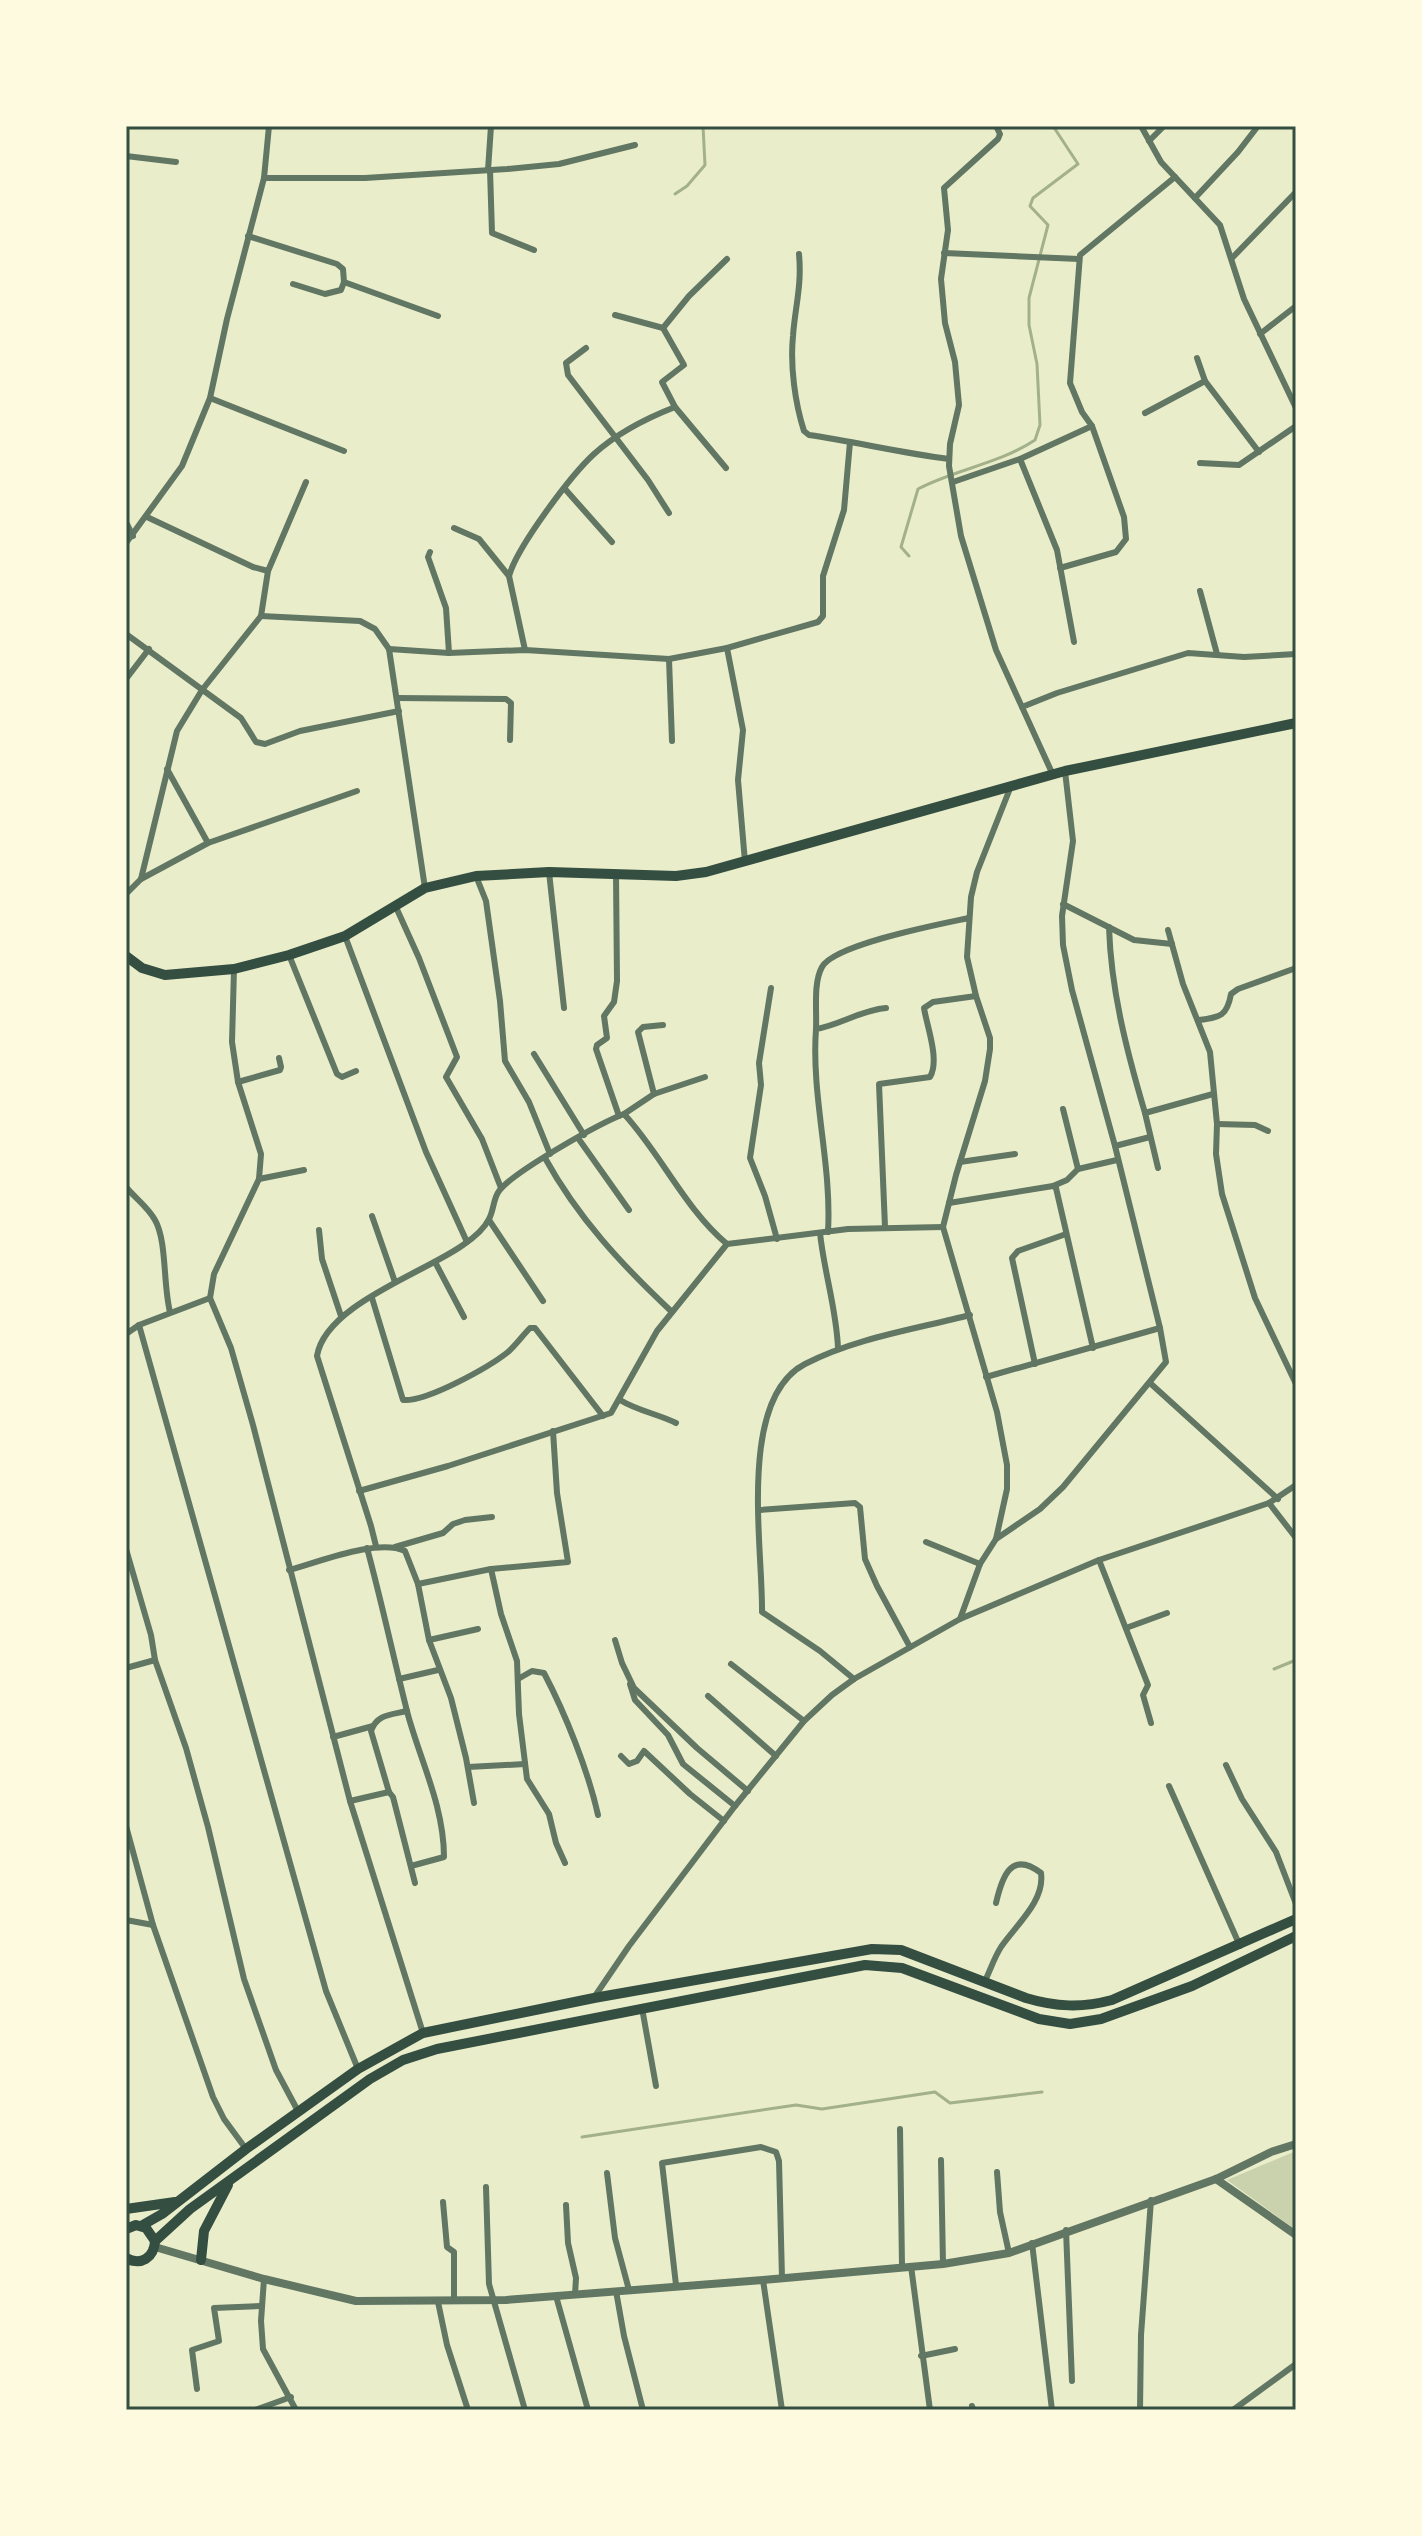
<svg xmlns="http://www.w3.org/2000/svg" width="1422" height="2536" font-family="Bitter,serif">
<style>
.green{fill:#cad2ad}
.lines{fill:none;stroke-linecap:round;stroke-linejoin:round}
.stream{stroke:#a3b18a;stroke-width:3}
.minor{stroke:#617663;stroke-width:6}
.tertiary{stroke:#617663;stroke-width:8}
.primary{stroke:#344e41;stroke-width:10}
.neatline{fill:none;stroke:#344e41;stroke-width:3}
</style>
<rect width="100%" height="100%" fill="#e9edc9"/>
<path class="green" d="M1296,2151V2230L1227,2180Z"/>
<g class="lines">
<g class="stream">
<path d="M675,194L687,186L705,165L703,126"/>
<path d="M909,556L901,547L918,489C956,469 999,464 1035,440L1040,425L1037,364L1029,325V298L1048,225L1030,206L1033,198L1078,164L1053,126"/>
<path d="M1274,1669L1296,1660"/>
<path d="M582,2137L796,2105L822,2109L935,2092L950,2103L1042,2092"/>
</g>
<g class="minor">
<path d="M996,126L1000,134L998,139L944,188L948,230L941,279L945,323L955,362L959,405L950,444L949,466L961,536L996,650L1053,775"/>
<path d="M1141,126L1161,162L1220,225L1244,299L1296,408"/>
<path d="M1149,141L1164,126"/>
<path d="M126,156L176,162"/>
<path d="M488,170L491,126"/>
<path d="M490,170L492,233L534,250"/>
<path d="M264,178H365L507,169L559,164L635,145"/>
<path d="M1195,198L1238,152L1258,126"/>
<path d="M248,236L337,264L343,269L344,282L438,316"/>
<path d="M944,253L1079,259"/>
<path d="M799,254C802,286 795,307 793,336C790,366 795,403 804,431L809,435C856,442 902,453 949,459"/>
<path d="M1232,258L1296,192"/>
<path d="M293,284L325,294L341,290L344,282"/>
<path d="M615,315L663,328L684,365L662,382L675,407"/>
<path d="M663,328L689,296L727,259"/>
<path d="M1260,334L1296,306"/>
<path d="M586,348L566,363L568,375L648,480L669,513"/>
<path d="M1197,358L1205,381L1259,452"/>
<path d="M210,398L344,451"/>
<path d="M1145,413L1205,381"/>
<path d="M1020,459L1057,550L1074,642"/>
<path d="M1200,463L1239,465L1296,426"/>
<path d="M953,482L1020,459L1092,426L1082,412L1070,383L1080,255L1175,177"/>
<path d="M565,489L612,542"/>
<path d="M147,517L253,567L268,571"/>
<path d="M126,522L133,536"/>
<path d="M454,528L479,539L509,576"/>
<path d="M126,543L182,466L210,398L227,319L264,178L269,126"/>
<path d="M430,552L428,557L446,608L449,653"/>
<path d="M1060,568L1116,552L1126,539L1124,517L1092,426"/>
<path d="M1200,591L1217,654"/>
<path d="M261,616L360,621L375,629L389,649"/>
<path d="M126,634L241,718L256,742L265,744L300,731L399,711"/>
<path d="M727,648L743,730L738,780L745,862"/>
<path d="M525,650L509,576C517,547 571,475 594,454C616,434 647,418 675,407L726,468"/>
<path d="M669,659L672,741"/>
<path d="M126,679L149,649"/>
<path d="M397,698L506,699L511,703L510,740"/>
<path d="M1022,707L1057,693L1188,653L1244,657L1296,654"/>
<path d="M167,769L208,843"/>
<path d="M549,872L564,1008"/>
<path d="M616,874L617,981L614,1002L604,1016L607,1038L597,1045L596,1049L619,1116"/>
<path d="M476,876L486,901L500,1001L505,1061L529,1102L550,1154"/>
<path d="M141,879L208,843L357,791"/>
<path d="M425,888L389,649L449,653L525,650L669,659L727,648L818,622L823,616V576L844,510L850,442"/>
<path d="M126,894L141,879L177,731L202,690L261,616L268,571L306,482"/>
<path d="M1063,904L1134,940L1172,944"/>
<path d="M395,905L419,958L457,1057L446,1077L482,1139L501,1188"/>
<path d="M1109,927C1111,991 1127,1052 1145,1113"/>
<path d="M1168,930L1183,984L1210,1052L1217,1124L1216,1154L1222,1194L1255,1298L1296,1384"/>
<path d="M345,936L426,1152L467,1242"/>
<path d="M289,955L337,1074L342,1077L356,1071"/>
<path d="M234,969L232,1042L238,1082L261,1154L259,1179L214,1274L210,1298L231,1348L253,1425L350,1801L423,2033"/>
<path d="M771,988L759,1063L761,1085L750,1158L765,1196L777,1239"/>
<path d="M1199,1020C1221,1017 1227,1016 1231,994L1238,989L1296,968"/>
<path d="M816,1029C817,1011 813,983 822,967C835,944 941,924 969,918"/>
<path d="M534,1054L584,1135"/>
<path d="M238,1082L280,1070L281,1067L279,1058"/>
<path d="M654,1094L638,1032L643,1027L663,1025"/>
<path d="M1063,1109L1078,1169"/>
<path d="M624,1114L654,1094L705,1077"/>
<path d="M1217,1124L1255,1125L1268,1131"/>
<path d="M578,1138L629,1210"/>
<path d="M1115,1146L1150,1137"/>
<path d="M545,1158C578,1218 622,1265 672,1312"/>
<path d="M960,1162L1015,1154"/>
<path d="M1158,1168L1145,1113L1213,1094"/>
<path d="M259,1179L304,1170"/>
<path d="M1053,1186L1067,1180L1078,1169L1117,1160"/>
<path d="M126,1187C135,1198 148,1207 155,1220C167,1241 163,1285 170,1312"/>
<path d="M949,1203L1053,1186L1056,1188L1093,1348"/>
<path d="M372,1216L395,1282"/>
<path d="M489,1220L543,1301"/>
<path d="M885,1227L879,1084L930,1077C940,1060 927,1027 924,1008L933,1002L976,996"/>
<path d="M319,1230L322,1259L341,1316"/>
<path d="M828,1232C832,1164 811,1097 816,1029C840,1025 861,1010 886,1008"/>
<path d="M820,1233C824,1272 837,1311 838,1349"/>
<path d="M435,1262L464,1317"/>
<path d="M372,1298L403,1400C427,1402 489,1367 508,1352C516,1345 523,1335 530,1328H535L603,1416"/>
<path d="M139,1325L326,1991L358,2069"/>
<path d="M126,1334L139,1325L210,1298"/>
<path d="M1035,1364L1012,1258L1018,1251L1066,1234"/>
<path d="M986,1377L1160,1328"/>
<path d="M1150,1383L1278,1499"/>
<path d="M620,1400C638,1411 658,1414 676,1423"/>
<path d="M553,1431L557,1493L568,1562L491,1569L501,1614L517,1661L519,1714L527,1779L549,1814L556,1843L565,1863"/>
<path d="M359,1491L448,1466L611,1413L657,1331L727,1244"/>
<path d="M1269,1503L1296,1538"/>
<path d="M759,1510L855,1503L860,1507L865,1559L877,1586L910,1647"/>
<path d="M996,1539L1040,1509L1063,1487L1166,1362L1160,1328L1115,1146L1072,990L1063,945L1062,916L1073,841L1065,771"/>
<path d="M926,1542L980,1564"/>
<path d="M376,1546L371,1526L317,1356C325,1305 424,1273 463,1245C472,1239 484,1229 489,1219C494,1210 493,1199 499,1191C513,1172 600,1123 624,1114C661,1154 685,1209 727,1244L848,1229L943,1227"/>
<path d="M395,1547L443,1533L453,1524L465,1520L492,1517"/>
<path d="M367,1548C382,1603 394,1660 408,1715C421,1762 444,1807 444,1857L411,1866"/>
<path d="M126,1549L151,1635L155,1660L186,1748L208,1827L244,1979L276,2070L299,2113"/>
<path d="M1099,1560L1148,1685L1143,1695L1151,1723"/>
<path d="M289,1570C319,1562 378,1538 405,1551L418,1584L429,1640L451,1698L466,1758L474,1803"/>
<path d="M418,1584L491,1569"/>
<path d="M960,1619L980,1564L996,1539L1007,1489V1465L997,1412L943,1227L956,1175L985,1081L990,1049V1038L976,996L967,957L971,897L977,872L1011,786"/>
<path d="M1126,1628L1167,1613"/>
<path d="M429,1640L478,1629"/>
<path d="M615,1640L622,1663L634,1688L697,1748L748,1791"/>
<path d="M731,1664L804,1721"/>
<path d="M126,1668L155,1660"/>
<path d="M399,1679L438,1670"/>
<path d="M518,1679L532,1671L544,1673C565,1713 588,1770 598,1815"/>
<path d="M854,1679L820,1651L762,1612C763,1548 737,1399 805,1364C855,1338 916,1329 970,1315"/>
<path d="M630,1684L635,1700L668,1735L683,1764L735,1806"/>
<path d="M708,1696L776,1756"/>
<path d="M407,1711C391,1715 377,1714 371,1731L389,1792L393,1797L415,1883"/>
<path d="M333,1737L373,1726"/>
<path d="M621,1756L629,1764L637,1761L644,1751L690,1794L724,1821"/>
<path d="M1226,1765L1242,1799L1276,1852L1296,1904"/>
<path d="M468,1767L525,1764"/>
<path d="M1169,1786L1240,1946"/>
<path d="M350,1801L389,1792"/>
<path d="M126,1826L153,1925L213,2097L224,2119L246,2149"/>
<path d="M126,1920L153,1925"/>
<path d="M984,1983C990,1971 994,1958 1001,1947C1016,1925 1045,1901 1041,1873C1011,1850 1002,1877 996,1903"/>
<path d="M595,1996L629,1946L735,1806L804,1721L832,1695L854,1679L960,1619L1099,1560L1269,1503L1296,1485"/>
<path d="M642,2008L656,2086"/>
<path d="M900,2129L902,2266"/>
<path d="M941,2160L943,2264"/>
<path d="M997,2172L1000,2212L1009,2253"/>
<path d="M607,2173L615,2238L629,2290"/>
<path d="M486,2187L489,2284L525,2410"/>
<path d="M443,2202L447,2247L454,2252V2301"/>
<path d="M566,2205L568,2243L576,2278L575,2295"/>
<path d="M1066,2230L1072,2381"/>
<path d="M1032,2243L1052,2410"/>
<path d="M911,2266L930,2410"/>
<path d="M264,2279L261,2321L263,2349L296,2410"/>
<path d="M763,2280L782,2410"/>
<path d="M676,2285L662,2163L761,2147L776,2152L779,2161L782,2278"/>
<path d="M616,2291L624,2336L643,2410"/>
<path d="M556,2296L588,2410"/>
<path d="M438,2302L447,2345L468,2410"/>
<path d="M921,2356L955,2349"/>
<path d="M197,2389L192,2350L219,2341L214,2308L261,2306"/>
<path d="M972,2406L973,2410"/>
<path d="M255,2410L291,2397"/>
<path d="M1140,2410L1141,2335L1151,2200"/>
<path d="M1233,2410L1296,2364"/>
</g>
<g class="tertiary">
<path d="M1216,2179L1296,2235"/>
<path d="M155,2247L264,2279L356,2301L506,2300L763,2280L943,2264L1009,2253L1216,2179L1271,2152L1296,2144"/>
</g>
<g class="primary">
<path d="M126,956L142,968L165,975L234,969L289,955L345,936L425,888L476,876L549,872L676,876L706,872L1065,771L1296,723"/>
<path d="M126,2209L175,2202"/>
<path d="M141,2226L162,2214L246,2149L358,2069L423,2033L594,1998L872,1949L901,1950L1026,1998C1056,2007 1082,2008 1112,2000L1296,1919"/>
<path d="M126,2229L136,2225L146,2228L155,2241C154,2258 141,2266 126,2258"/>
<path d="M155,2241L190,2209L370,2079L403,2060L437,2049L865,1965L902,1968L1039,2019L1070,2024L1101,2019L1192,1986L1296,1936"/>
<path d="M201,2260L204,2231L228,2185"/>
</g>
</g>
<rect width="1422" height="2536" fill="none" stroke="#fefae0" stroke-width="256"/>
<rect x="128" y="128" width="1166" height="2280" class="neatline"/>
</svg>
